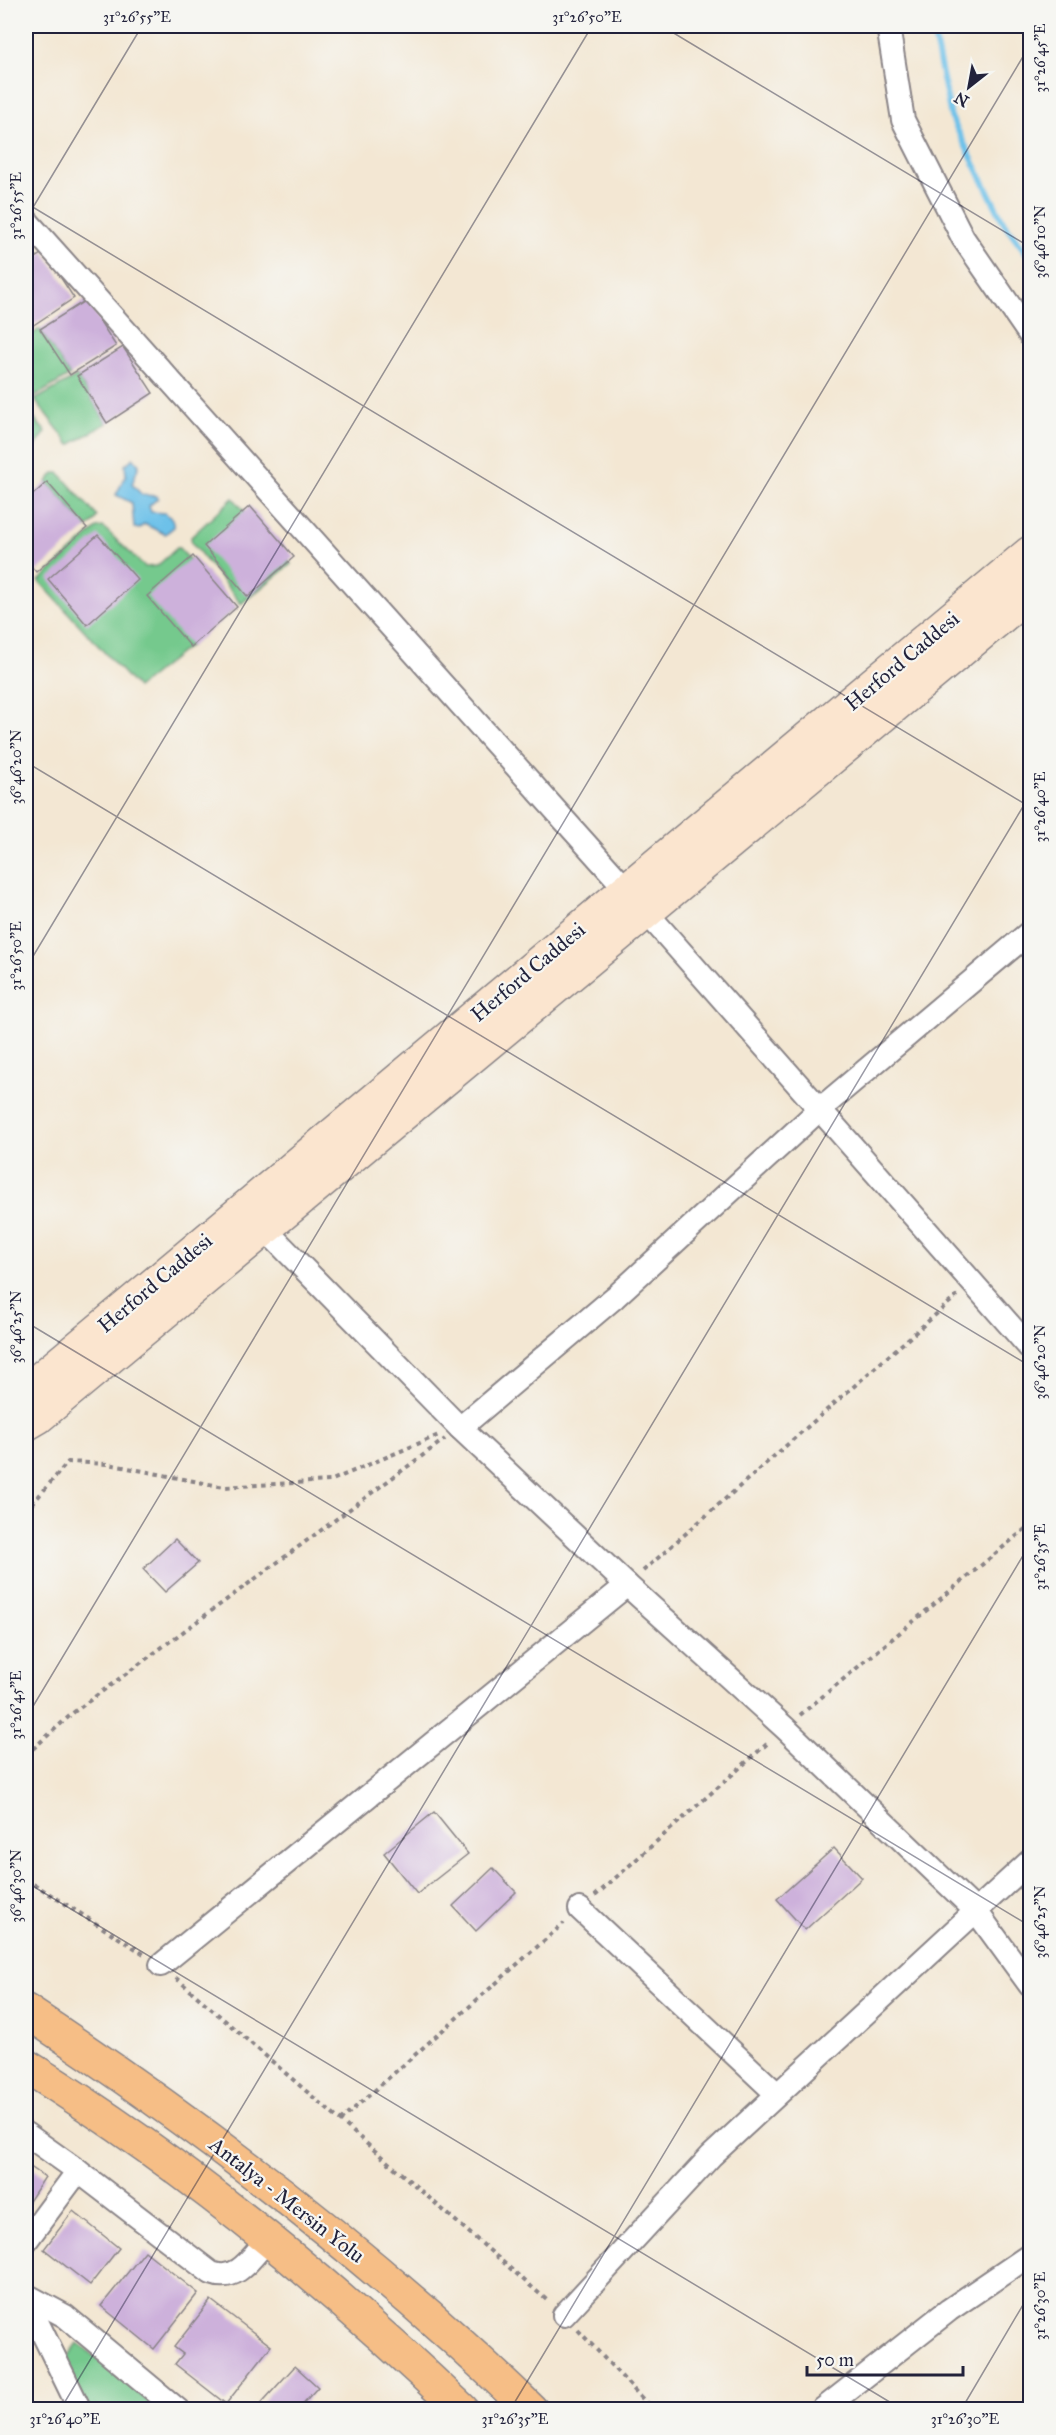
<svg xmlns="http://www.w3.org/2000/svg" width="1056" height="2435" font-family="'IM FELL Great Primer',serif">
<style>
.green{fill:#74c98d;stroke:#4b7664;stroke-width:1.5}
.water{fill:#6dc1e9;stroke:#487292;stroke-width:1.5}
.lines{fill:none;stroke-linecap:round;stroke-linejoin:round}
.stream{stroke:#6dc1e9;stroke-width:6}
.building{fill:#cdb1db}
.street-casing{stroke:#8a8487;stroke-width:26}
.secondary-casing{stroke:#8a8487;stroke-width:36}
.highway-casing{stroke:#8a8487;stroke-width:36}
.path{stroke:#8a8487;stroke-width:4;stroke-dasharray:4.5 4.5;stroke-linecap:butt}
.street{stroke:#fff;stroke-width:22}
.secondary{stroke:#fbe5cf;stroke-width:33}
.highway{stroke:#f6be86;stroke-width:33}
.ticks{fill:none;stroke:#22223b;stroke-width:1.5;stroke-opacity:0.45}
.labels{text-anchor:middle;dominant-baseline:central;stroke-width:4.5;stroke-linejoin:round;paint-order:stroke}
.street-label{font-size:21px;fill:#22223b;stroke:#f6f6f2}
.neatline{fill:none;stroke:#22223b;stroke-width:2}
.ticks-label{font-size:15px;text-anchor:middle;fill:#22223b}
</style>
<rect width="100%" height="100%" fill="#f6f6f2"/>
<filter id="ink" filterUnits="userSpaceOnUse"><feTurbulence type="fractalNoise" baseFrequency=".0167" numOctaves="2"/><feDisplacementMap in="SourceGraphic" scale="12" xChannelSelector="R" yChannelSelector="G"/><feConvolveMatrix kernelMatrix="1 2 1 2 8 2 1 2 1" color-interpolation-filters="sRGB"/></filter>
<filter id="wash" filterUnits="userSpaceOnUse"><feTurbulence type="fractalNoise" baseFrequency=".008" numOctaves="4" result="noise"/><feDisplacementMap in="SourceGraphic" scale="24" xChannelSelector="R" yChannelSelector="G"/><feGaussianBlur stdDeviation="1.35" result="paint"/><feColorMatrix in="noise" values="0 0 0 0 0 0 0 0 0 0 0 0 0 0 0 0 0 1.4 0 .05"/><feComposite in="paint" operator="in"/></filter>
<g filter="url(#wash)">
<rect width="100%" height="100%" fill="#f3e7d3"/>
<g class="green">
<path d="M40,329L70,375L33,398L26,389V338Z"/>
<path d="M77,376L107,423L70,445L35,400Z"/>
<path d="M26,410L46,432L26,459Z"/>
<path d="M54,473H59L97,516L94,522L87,528L47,482Z"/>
<path d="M233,498L291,564L241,604L192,543L191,537Z"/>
<path d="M103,527L145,567L157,566L178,547L235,609L137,688L39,581L97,528Z"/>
<path d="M78,2343L158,2409H88L64,2362Z"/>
</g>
<path class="water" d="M133,458L139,465L132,484L142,495L157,496L158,498L149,506L151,512L165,513L172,519L174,527L165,534L144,524L139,529L134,528L132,503L116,495L126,475L125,465Z"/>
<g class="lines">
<path class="stream" d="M932,26L951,117L1004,223L1030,258"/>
</g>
<g id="blocks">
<g class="building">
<path d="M44,252L74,298L29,328L26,323V264Z"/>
<path d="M86,300L116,346L70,375L40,329Z"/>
<path d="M123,347L153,393L107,423L77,376Z"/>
<path d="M47,482L87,528L36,572L26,560V501Z"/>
<path d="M250,506L294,557L248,597L204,546Z"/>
<path d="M98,535L138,580L87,625L48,579Z"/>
<path d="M193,556L237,607L191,647L147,596Z"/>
<path d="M175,1539L198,1563L165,1592L143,1569Z"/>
<path d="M434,1812L468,1854L417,1894L384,1853Z"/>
<path d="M834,1848L862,1878L805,1930L777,1899Z"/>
<path d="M493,1868L516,1892L476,1931L453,1906Z"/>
<path d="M26,2164L45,2177L26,2206Z"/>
<path d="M73,2211L119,2248L90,2285L44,2249Z"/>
<path d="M145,2251L198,2293L154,2349L101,2306Z"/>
<path d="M211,2300L271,2346L226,2404L175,2364L183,2354L174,2347Z"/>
<path d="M295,2366L318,2387L297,2410H255Z"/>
</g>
</g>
</g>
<g filter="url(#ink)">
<use href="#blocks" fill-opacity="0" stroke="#8a8487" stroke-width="1.5"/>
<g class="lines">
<g class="street-casing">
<g id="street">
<path d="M888,26L903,120L963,238L1030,335"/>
<path d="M26,220L627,890"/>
<path d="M646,912L1030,1348"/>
<path d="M265,1229L460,1428L627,1585L785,1728L976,1911L1030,1985"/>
<path d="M460,1428L615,1297L820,1109L1030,932"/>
<path d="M580,1909L777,2094"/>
<path d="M161,1965L627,1585"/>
<path d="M26,2134L78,2171L26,2241"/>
<path d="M78,2171L211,2273C237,2283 251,2258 267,2240"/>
<path d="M26,2295L65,2316L178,2410"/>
<path d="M26,2299L80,2410"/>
<path d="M564,2315L711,2156L1030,1861"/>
<path d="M822,2410L949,2310L1030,2255"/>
</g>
</g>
<g class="secondary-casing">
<g id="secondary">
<path d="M26,1391L1030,553"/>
<path d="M26,1424L38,1417L1030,593"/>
</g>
</g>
<g class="highway-casing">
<g id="highway">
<path d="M26,2011C205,2129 376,2260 531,2410"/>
<path d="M26,2066C183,2163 329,2283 462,2410"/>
</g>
</g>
<g class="path">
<path d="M26,1511L68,1462L108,1464L224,1487L330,1481L439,1435"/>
<path d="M643,1571L958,1295"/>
<path d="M800,1715L1030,1525"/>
<path d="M26,1755L74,1712L445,1439"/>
<path d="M26,1879L144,1954"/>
<path d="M595,1896L769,1742"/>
<path d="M176,1978L549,2302"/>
<path d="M340,2121L564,1923"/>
<path d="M578,2330L653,2410"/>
</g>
<use href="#street" class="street"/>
<use href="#secondary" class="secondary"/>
<use href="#highway" class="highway"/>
</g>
</g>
<path class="ticks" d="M662,26L1030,247M26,203L1030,807M26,219L142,26M26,762L1030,1366M26,968L592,26M26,1322L1030,1926M26,1718L1030,45M26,1882L903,2410M60,2410L1030,795M510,2410L1030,1544M961,2410L1030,2293"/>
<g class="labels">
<g class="street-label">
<text transform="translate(902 661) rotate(-40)">Herford Caddesi</text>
<text transform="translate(528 972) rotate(-40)">Herford Caddesi</text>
<text transform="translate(155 1283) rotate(-40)">Herford Caddesi</text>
<text transform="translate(287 2200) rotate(38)">Antalya - Mersin Yolu</text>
</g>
</g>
<rect width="1056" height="2435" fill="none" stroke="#f6f6f2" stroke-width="66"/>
<g transform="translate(969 87) rotate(211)" stroke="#f6f6f2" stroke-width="4.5" paint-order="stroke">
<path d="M0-4.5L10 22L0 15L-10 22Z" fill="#22223b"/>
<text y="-9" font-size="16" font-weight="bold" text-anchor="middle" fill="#22223b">N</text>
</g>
<path d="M807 2366v9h156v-9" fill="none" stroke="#22223b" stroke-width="3"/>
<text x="816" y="2366" font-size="18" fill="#22223b" stroke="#f6f6f2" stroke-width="4.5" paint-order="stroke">50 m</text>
<rect x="33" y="33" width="990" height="2369" class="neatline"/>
<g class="ticks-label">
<text x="137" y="22">31°26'55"E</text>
<text x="587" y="22">31°26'50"E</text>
<text transform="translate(1040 58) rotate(-90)" y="5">31°26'45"E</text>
<text transform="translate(16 206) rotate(-90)" y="5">31°26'55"E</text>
<text transform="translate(1040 242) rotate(-90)" y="5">36°46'10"N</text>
<text transform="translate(16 767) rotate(-90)" y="5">36°46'20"N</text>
<text transform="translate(1040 807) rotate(-90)" y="5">31°26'40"E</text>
<text transform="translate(16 956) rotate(-90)" y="5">31°26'50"E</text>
<text transform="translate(16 1327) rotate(-90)" y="5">36°46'25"N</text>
<text transform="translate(1040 1362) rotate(-90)" y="5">36°46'20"N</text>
<text transform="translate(1040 1557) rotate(-90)" y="5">31°26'35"E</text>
<text transform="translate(16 1705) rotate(-90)" y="5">31°26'45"E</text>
<text transform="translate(16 1886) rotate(-90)" y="5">36°46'30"N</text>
<text transform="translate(1040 1922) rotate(-90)" y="5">36°46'25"N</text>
<text transform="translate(1040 2306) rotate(-90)" y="5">31°26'30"E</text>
<text x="65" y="2424">31°26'40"E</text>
<text x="515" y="2424">31°26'35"E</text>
<text x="965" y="2424">31°26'30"E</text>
</g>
</svg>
